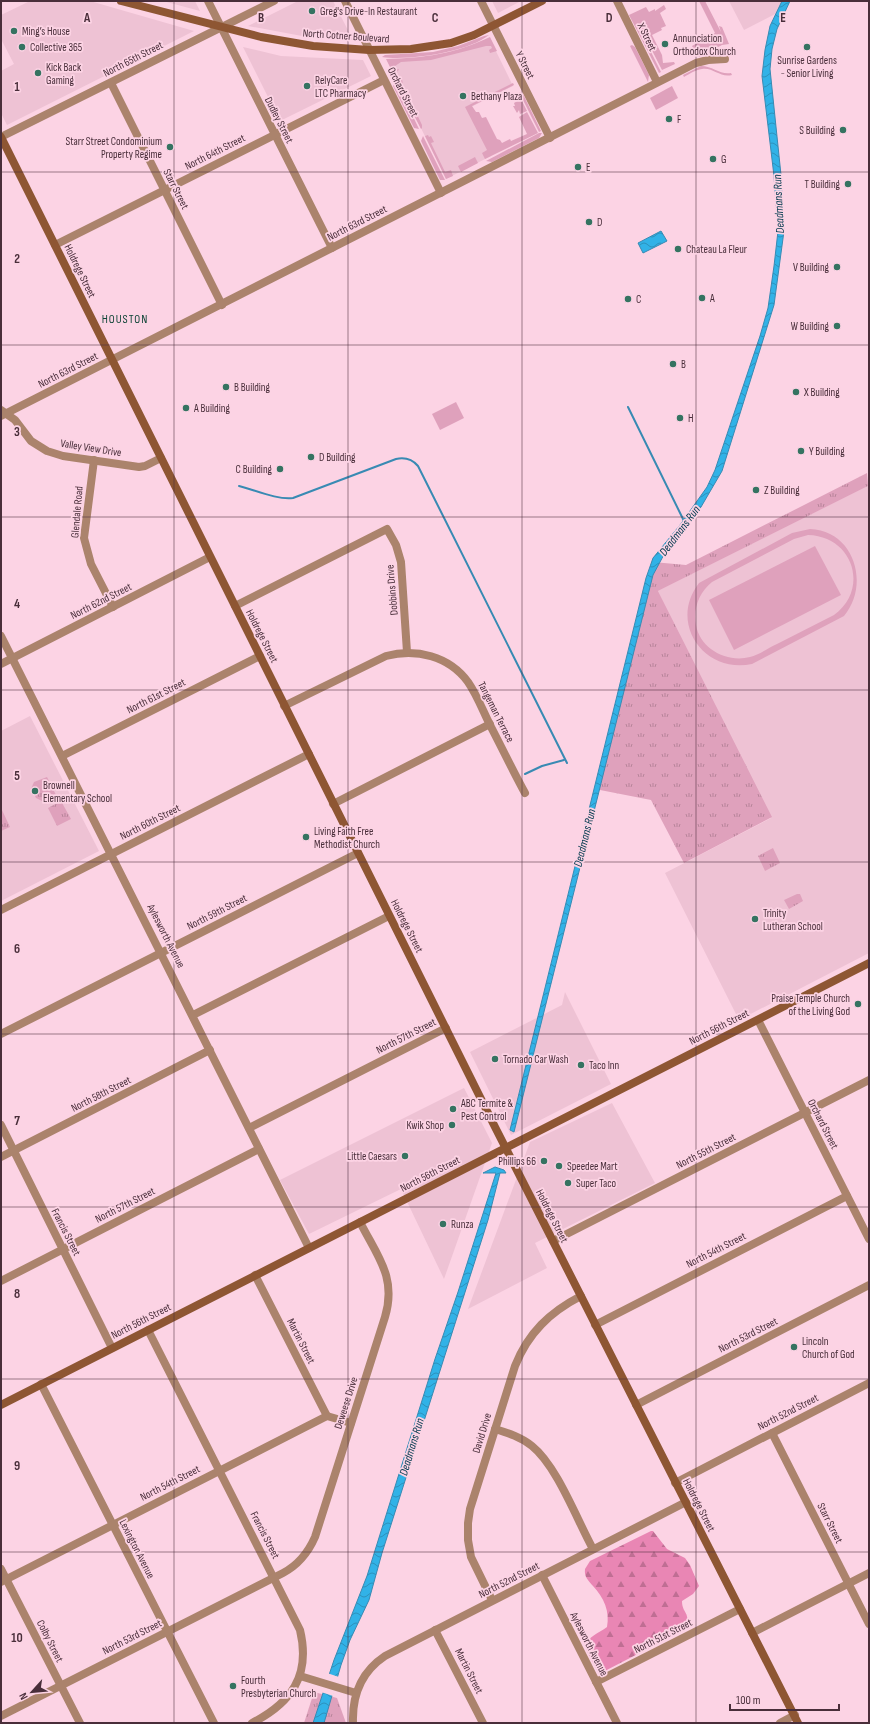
<svg xmlns="http://www.w3.org/2000/svg" width="870" height="1724" font-family="'Sofia Sans Condensed',sans-serif">
<style>
.built{fill:#eec2d4}
.green{fill:#dfa1bc;fill-rule:evenodd}
.forest{fill:url(#forest-firs)}
.park{fill:url(#park-tufts)}
.water{fill:url(#water-waves);stroke:#388ab3}
.pier{fill:#fcd3e4}
.lines{fill:none;stroke-linecap:round;stroke-linejoin:round}
.stream{stroke:#388ab3;stroke-width:2}
.minor{stroke:#ab836c;stroke-width:8}
.secondary{stroke:#8e5633;stroke-width:8}
.grid{fill:none;stroke:#492e3a;stroke-width:1;stroke-opacity:0.55}
.poi-dot{fill:#357361;stroke:#fcd3e4;stroke-width:1.5}
.labels{text-anchor:middle;dominant-baseline:central;stroke-width:3.5;stroke-linejoin:round;paint-order:stroke}
.poi-label{font-size:11px;fill:#492e3a;stroke:#fcd3e4;text-anchor:start}
.street-label{font-size:11px;fill:#492e3a;stroke:#fcd3e4}
.water-label{font-size:12px;font-style:italic;fill:#01394e;stroke:#fcd3e4}
.neighbourhood-label{font-size:12px;letter-spacing:1px;fill:#0e4436;stroke:#fcd3e4}
.grid-label{font-size:13px;text-anchor:middle;font-weight:bold;fill:#492e3a;stroke:#fcd3e4;stroke-width:3.5;stroke-linejoin:round;paint-order:stroke}
</style>
<defs>
<pattern id="forest-firs" width="22" height="20" patternUnits="userSpaceOnUse"><rect width="22" height="20" fill="#e986b4"/><path d="M5 1l3.5 6h-7zM16 11l3.5 6h-7z" fill="#bf6e93"/></pattern>
<pattern id="park-tufts" width="24" height="20" patternUnits="userSpaceOnUse"><rect width="24" height="20" fill="#dfa1bc"/><path d="M3 7l-1-3M5 7V3M7 7l1-3M15 17l-1-3M17 17v-4M19 17l1-3" fill="none" stroke="#b7849a"/></pattern>
<pattern id="water-waves" width="16" height="10" patternUnits="userSpaceOnUse"><rect width="16" height="10" fill="#31b2e7"/><path d="M0 5q4-4 8 0t8 0" fill="none" stroke="#2c91bc"/></pattern>
</defs>
<rect width="100%" height="100%" fill="#fcd3e4"/>
<g class="built">
<path d="M30,1H90L194,31L7,125L1,113V71L14,64L1,39V15Z"/>
<path d="M163,1H195L200,11Z"/>
<path d="M298,1H333L353,40L302,36L248,26Z"/>
<path d="M492,1H521L498,13Z"/>
<path d="M729,1H781L785,9L744,30Z"/>
<path d="M490,39L513,86L467,109L491,156L446,179L388,61L408,60L452,53Z"/>
<path d="M243,47L281,56L363,60L371,76L280,121Z"/>
<path d="M868,486L869,953L739,1020L665,873L771,818L658,591Z"/>
<path d="M30,716L99,851L1,901V731Z"/>
<path d="M565,992L611,1084L511,1135L470,1052L562,1005Z"/>
<path d="M464,1088L492,1143L444,1279L401,1189L309,1234L280,1180Z"/>
<path d="M612,1103L655,1183L535,1243L547,1268L468,1309L530,1142Z"/>
</g>
<g class="green">
<path d="M699,1H705L721,32L719,26L722,27L729,44L722,45L699,57L692,46L715,33Z"/>
<path d="M664,5L666,9L660,13L666,26L661,28L662,30L652,35L662,55L663,63L674,62L675,64L662,70L638,23L637,24L661,72L659,73L629,15L646,7L649,12L655,9V11Z"/>
<path d="M489,35C468,52 409,61 382,57L385,55L433,52L458,46L484,36Z"/>
<path d="M490,37L497,51L490,53L489,50L492,48L491,46H486L431,60L401,62L395,66V69H399L398,71L393,73L386,59C424,58 454,54 490,37Z"/>
<path d="M632,45L635,47L649,75L648,82L630,46Z"/>
<path d="M701,66C713,66 720,75 731,73L732,75C720,78 713,67 702,69C695,70 689,74 684,77L683,75Z"/>
<path d="M402,79L403,85L422,125V128L421,129L396,80Z"/>
<path d="M396,81L419,129L414,128L393,86Z"/>
<path d="M513,83L514,85L472,106L476,112H479L482,118L486,117L497,139L500,140L502,143L510,139L511,141L527,134L519,117L527,112L538,133L485,159L482,153L487,150L465,107Z"/>
<path d="M672,86L678,98L656,110L650,98Z"/>
<path d="M519,92L523,94L541,131L539,132Z"/>
<path d="M521,99L527,111L520,114L519,110L517,113L513,106H515L514,103Z"/>
<path d="M539,133H542L539,138L492,162L486,161Z"/>
<path d="M428,135L429,137L431,136L434,142L431,143L445,172L451,170L453,176L446,179L425,136Z"/>
<path d="M423,136L445,180H440L421,141Z"/>
<path d="M475,157L478,163L461,172L458,166Z"/>
<path d="M456,402L464,418L440,430L432,414Z"/>
<path d="M810,529C855,531 870,585 844,616L752,664C704,674 668,623 699,583L792,533ZM808,535C853,536 870,589 834,615C815,625 796,634 777,644C768,648 759,655 750,657C727,663 700,649 696,625C693,608 699,593 712,582L794,539Z"/>
<path d="M815,546L841,595L734,650L709,600Z"/>
</g>
<path class="forest" d="M651,1531H653L667,1549L685,1558L690,1565L699,1586L693,1594L682,1601C682,1614 691,1611 686,1629L599,1674L585,1647C587,1637 599,1633 607,1627C610,1611 604,1598 593,1586C588,1580 584,1577 585,1569L590,1561Z"/>
<g class="park">
<path d="M867,473L868,486L658,591L772,817L684,863L651,800L595,789L653,562L686,565Z"/>
<path d="M47,777L57,797L46,803L36,798L31,789L34,782Z"/>
<path d="M61,801L71,819L57,826L48,808Z"/>
<path d="M1,808L10,827L1,831Z"/>
<path d="M773,848L780,863L765,871L758,856Z"/>
<path d="M797,894H800L803,901L789,909L784,900Z"/>
<path d="M314,1692L337,1698L346,1723H304Z"/>
</g>
<g class="water">
<path d="M782,1H790L777,29L772,49L770,69L781,175L784,231L774,305L722,471L701,507L667,549L653,575L514,1132L510,1130L646,578L653,558L680,525L707,487L715,470L760,336L768,308L774,266L778,231L774,176L762,76L765,50L770,26Z"/>
<path d="M661,231L667,241L643,253L638,243Z"/>
<path d="M495,1167L504,1170L506,1173H500L488,1220L382,1553L369,1600L350,1640L341,1665L324,1723H313L334,1660L367,1576L435,1359L458,1292L496,1173H483Z"/>
</g>
<path class="pier" d="M327,1673L339,1677L333,1696L321,1692Z"/>
<g class="lines">
<g class="stream">
<path d="M628,407L684,521"/>
<path d="M239,486C255,490 277,500 293,498L396,459C405,457 412,459 418,466L567,763"/>
<path d="M525,774L542,766L564,760"/>
</g>
<g class="minor">
<path d="M208,1L332,248"/>
<path d="M345,1L441,193"/>
<path d="M481,1L550,138"/>
<path d="M617,1L657,82"/>
<path d="M111,83L222,305"/>
<path d="M1,137L274,1"/>
<path d="M55,245L384,80"/>
<path d="M1,410L15,420L31,441L47,451L63,456L139,467L145,466L161,458"/>
<path d="M1,416L696,63L708,60L725,59"/>
<path d="M94,460L84,538L91,564L113,607"/>
<path d="M235,606L387,529L396,545L401,562L407,652"/>
<path d="M1,636L309,1248"/>
<path d="M1,664L210,557"/>
<path d="M284,706L386,656C416,648 449,656 468,682C477,695 483,711 490,725C502,748 513,771 525,793"/>
<path d="M62,756L260,656"/>
<path d="M333,804L490,724"/>
<path d="M1,910L309,754"/>
<path d="M193,1015L389,916"/>
<path d="M758,1020L869,1239"/>
<path d="M1,1034L358,853"/>
<path d="M1,1125L112,1348"/>
<path d="M249,1128L446,1028"/>
<path d="M1,1157L210,1050"/>
<path d="M553,1241L869,1080"/>
<path d="M255,1275L327,1416"/>
<path d="M1,1281L259,1149"/>
<path d="M595,1325L847,1196"/>
<path d="M148,1330L300,1630C311,1676 291,1703 252,1723"/>
<path d="M41,1384L214,1723"/>
<path d="M636,1405L869,1285"/>
<path d="M495,1429C508,1433 521,1437 532,1446C557,1466 577,1520 593,1549"/>
<path d="M772,1433L869,1624"/>
<path d="M675,1483L869,1383"/>
<path d="M1,1569L80,1723"/>
<path d="M542,1575L617,1723"/>
<path d="M1,1582L327,1416L351,1423"/>
<path d="M492,1600L471,1557L468,1540V1523L470,1509L515,1366C528,1333 550,1312 581,1296"/>
<path d="M435,1630L483,1723"/>
<path d="M752,1633L869,1573"/>
<path d="M300,1676L356,1693"/>
<path d="M596,1682L740,1609"/>
<path d="M1,1716L283,1573C298,1565 308,1553 315,1537L385,1317C397,1277 377,1256 360,1222"/>
<path d="M353,1723C352,1695 361,1672 385,1656L686,1502"/>
<path d="M780,1723L795,1715"/>
</g>
<g class="secondary">
<path d="M121,1L261,37L313,46L369,50L411,49L451,43L474,35L542,1"/>
<path d="M1,137L496,1129L798,1723"/>
<path d="M1,1405L869,963"/>
</g>
</g>
<path class="grid" d="M174,1V1723M348,1V1723M522,1V1723M696,1V1723M1,172H869M1,345H869M1,517H869M1,690H869M1,862H869M1,1034H869M1,1207H869M1,1379H869M1,1552H869"/>
<g class="poi-dot">
<circle cx="312" cy="11" r="4"/>
<circle cx="14" cy="31" r="4"/>
<circle cx="665" cy="44" r="4"/>
<circle cx="22" cy="47" r="4"/>
<circle cx="807" cy="47" r="4"/>
<circle cx="38" cy="73" r="4"/>
<circle cx="307" cy="86" r="4"/>
<circle cx="463" cy="96" r="4"/>
<circle cx="669" cy="119" r="4"/>
<circle cx="843" cy="130" r="4"/>
<circle cx="170" cy="147" r="4"/>
<circle cx="713" cy="159" r="4"/>
<circle cx="578" cy="167" r="4"/>
<circle cx="848" cy="184" r="4"/>
<circle cx="589" cy="222" r="4"/>
<circle cx="678" cy="249" r="4"/>
<circle cx="837" cy="267" r="4"/>
<circle cx="702" cy="298" r="4"/>
<circle cx="628" cy="299" r="4"/>
<circle cx="837" cy="326" r="4"/>
<circle cx="673" cy="364" r="4"/>
<circle cx="226" cy="387" r="4"/>
<circle cx="796" cy="392" r="4"/>
<circle cx="186" cy="408" r="4"/>
<circle cx="680" cy="418" r="4"/>
<circle cx="801" cy="451" r="4"/>
<circle cx="311" cy="457" r="4"/>
<circle cx="280" cy="469" r="4"/>
<circle cx="756" cy="490" r="4"/>
<circle cx="35" cy="791" r="4"/>
<circle cx="306" cy="837" r="4"/>
<circle cx="755" cy="919" r="4"/>
<circle cx="858" cy="1004" r="4"/>
<circle cx="495" cy="1059" r="4"/>
<circle cx="581" cy="1065" r="4"/>
<circle cx="453" cy="1109" r="4"/>
<circle cx="452" cy="1125" r="4"/>
<circle cx="405" cy="1156" r="4"/>
<circle cx="544" cy="1161" r="4"/>
<circle cx="559" cy="1166" r="4"/>
<circle cx="568" cy="1183" r="4"/>
<circle cx="443" cy="1224" r="4"/>
<circle cx="794" cy="1347" r="4"/>
<circle cx="233" cy="1686" r="4"/>
</g>
<g class="labels">
<g class="poi-label">
<text x="320" y="11">Greg's Drive-In Restaurant</text>
<text x="22" y="31">Ming’s House</text>
<text x="673" y="38">Annunciation<tspan x="673" dy="13">Orthodox Church</tspan></text>
<text x="30" y="47">Collective 365</text>
<text x="807" y="60" text-anchor="middle">Sunrise Gardens<tspan x="807" dy="13">- Senior Living</tspan></text>
<text x="46" y="67">Kick Back<tspan x="46" dy="13">Gaming</tspan></text>
<text x="315" y="80">RelyCare<tspan x="315" dy="13">LTC Pharmacy</tspan></text>
<text x="471" y="96">Bethany Plaza</text>
<text x="677" y="119">F</text>
<text x="835" y="130" text-anchor="end">S Building</text>
<text x="162" y="141" text-anchor="end">Starr Street Condominium<tspan x="162" dy="13">Property Regime</tspan></text>
<text x="721" y="159">G</text>
<text x="586" y="167">E</text>
<text x="840" y="184" text-anchor="end">T Building</text>
<text x="597" y="222">D</text>
<text x="686" y="249">Chateau La Fleur</text>
<text x="829" y="267" text-anchor="end">V Building</text>
<text x="710" y="298">A</text>
<text x="636" y="299">C</text>
<text x="829" y="326" text-anchor="end">W Building</text>
<text x="681" y="364">B</text>
<text x="234" y="387">B Building</text>
<text x="804" y="392">X Building</text>
<text x="194" y="408">A Building</text>
<text x="688" y="418">H</text>
<text x="809" y="451">Y Building</text>
<text x="319" y="457">D Building</text>
<text x="272" y="469" text-anchor="end">C Building</text>
<text x="764" y="490">Z Building</text>
<text x="43" y="785">Brownell<tspan x="43" dy="13">Elementary School</tspan></text>
<text x="314" y="831">Living Faith Free<tspan x="314" dy="13">Methodist Church</tspan></text>
<text x="763" y="913">Trinity<tspan x="763" dy="13">Lutheran School</tspan></text>
<text x="850" y="998" text-anchor="end">Praise Temple Church<tspan x="850" dy="13">of the Living God</tspan></text>
<text x="503" y="1059">Tornado Car Wash</text>
<text x="589" y="1065">Taco Inn</text>
<text x="461" y="1103">ABC Termite &amp;<tspan x="461" dy="13">Pest Control</tspan></text>
<text x="444" y="1125" text-anchor="end">Kwik Shop</text>
<text x="397" y="1156" text-anchor="end">Little Caesars</text>
<text x="536" y="1161" text-anchor="end">Phillips 66</text>
<text x="567" y="1166">Speedee Mart</text>
<text x="576" y="1183">Super Taco</text>
<text x="451" y="1224">Runza</text>
<text x="802" y="1341">Lincoln<tspan x="802" dy="13">Church of God</tspan></text>
<text x="241" y="1680">Fourth<tspan x="241" dy="13">Presbyterian Church</tspan></text>
</g>
<g class="street-label">
<text transform="translate(346 36) rotate(4)">North Cotner Boulevard</text>
<text transform="translate(647 37) rotate(64)">X Street</text>
<text transform="translate(133 59) rotate(-27)">North 65th Street</text>
<text transform="translate(525 65) rotate(63)">Y Street</text>
<text transform="translate(403 92) rotate(63)">Orchard Street</text>
<text transform="translate(279 120) rotate(63)">Dudley Street</text>
<text transform="translate(215 152) rotate(-27)">North 64th Street</text>
<text transform="translate(176 189) rotate(63)">Starr Street</text>
<text transform="translate(357 223) rotate(-27)">North 63rd Street</text>
<text transform="translate(80 271) rotate(64)">Holdrege Street</text>
<text transform="translate(68 370) rotate(-27)">North 63rd Street</text>
<text transform="translate(91 448) rotate(9)">Valley View Drive</text>
<text transform="translate(77 512) rotate(-85)">Glendale Road</text>
<text transform="translate(392 590) rotate(-95)">Dobbins Drive</text>
<text transform="translate(101 601) rotate(-27)">North 62nd Street</text>
<text transform="translate(262 636) rotate(63)">Holdrege Street</text>
<text transform="translate(156 696) rotate(-27)">North 61st Street</text>
<text transform="translate(496 712) rotate(63)">Tangeman Terrace</text>
<text transform="translate(150 822) rotate(-27)">North 60th Street</text>
<text transform="translate(217 912) rotate(-27)">North 59th Street</text>
<text transform="translate(407 926) rotate(63)">Holdrege Street</text>
<text transform="translate(166 936) rotate(63)">Aylesworth Avenue</text>
<text transform="translate(719 1027) rotate(-27)">North 56th Street</text>
<text transform="translate(406 1036) rotate(-27)">North 57th Street</text>
<text transform="translate(101 1094) rotate(-27)">North 58th Street</text>
<text transform="translate(823 1124) rotate(63)">Orchard Street</text>
<text transform="translate(706 1151) rotate(-27)">North 55th Street</text>
<text transform="translate(430 1174) rotate(-27)">North 56th Street</text>
<text transform="translate(125 1205) rotate(-27)">North 57th Street</text>
<text transform="translate(552 1216) rotate(63)">Holdrege Street</text>
<text transform="translate(66 1232) rotate(63)">Francis Street</text>
<text transform="translate(716 1250) rotate(-27)">North 54th Street</text>
<text transform="translate(141 1321) rotate(-27)">North 56th Street</text>
<text transform="translate(748 1335) rotate(-27)">North 53rd Street</text>
<text transform="translate(301 1341) rotate(63)">Martin Street</text>
<text transform="translate(346 1403) rotate(-72)">Deweese Drive</text>
<text transform="translate(788 1412) rotate(-27)">North 52nd Street</text>
<text transform="translate(482 1433) rotate(-73)">David Drive</text>
<text transform="translate(170 1483) rotate(-27)">North 54th Street</text>
<text transform="translate(699 1505) rotate(63)">Holdrege Street</text>
<text transform="translate(830 1523) rotate(63)">Starr Street</text>
<text transform="translate(265 1535) rotate(63)">Francis Street</text>
<text transform="translate(137 1549) rotate(63)">Lexington Avenue</text>
<text transform="translate(509 1580) rotate(-27)">North 52nd Street</text>
<text transform="translate(663 1636) rotate(-27)">North 51st Street</text>
<text transform="translate(132 1637) rotate(-27)">North 53rd Street</text>
<text transform="translate(50 1641) rotate(63)">Colby Street</text>
<text transform="translate(589 1644) rotate(63)">Aylesworth Avenue</text>
<text transform="translate(469 1671) rotate(63)">Martin Street</text>
</g>
<g class="water-label">
<text transform="translate(779 204) rotate(-93)">Deadmans Run</text>
<text transform="translate(680 531) rotate(-53)">Deadmans Run</text>
<text transform="translate(585 838) rotate(-76)">Deadmans Run</text>
<text transform="translate(412 1447) rotate(-73)">Deadmans Run</text>
</g>
<g class="neighbourhood-label">
<text x="125" y="319">HOUSTON</text>
</g>
</g>
<g class="grid-label">
<text x="87" y="22">A</text>
<text x="261" y="22">B</text>
<text x="435" y="22">C</text>
<text x="609" y="22">D</text>
<text x="783" y="22">E</text>
<text x="17" y="91">1</text>
<text x="17" y="263">2</text>
<text x="17" y="436">3</text>
<text x="17" y="608">4</text>
<text x="17" y="780">5</text>
<text x="17" y="953">6</text>
<text x="17" y="1125">7</text>
<text x="17" y="1298">8</text>
<text x="17" y="1470">9</text>
<text x="17" y="1642">10</text>
</g>
<rect width="870" height="1724" fill="none" stroke="#492e3a" stroke-width="4"/>
<g transform="translate(32 1692) rotate(243)" stroke="#fcd3e4" stroke-width="3" paint-order="stroke">
<path d="M0-3L7 15L0 10L-7 15Z" fill="#492e3a"/>
<text y="-6" font-size="11" font-weight="bold" text-anchor="middle" fill="#492e3a">N</text>
</g>
<path d="M730 1704v6h109v-6" fill="none" stroke="#492e3a" stroke-width="2"/>
<text x="736" y="1704" font-size="12" fill="#492e3a" stroke="#fcd3e4" stroke-width="3" paint-order="stroke">100 m</text>
</svg>
